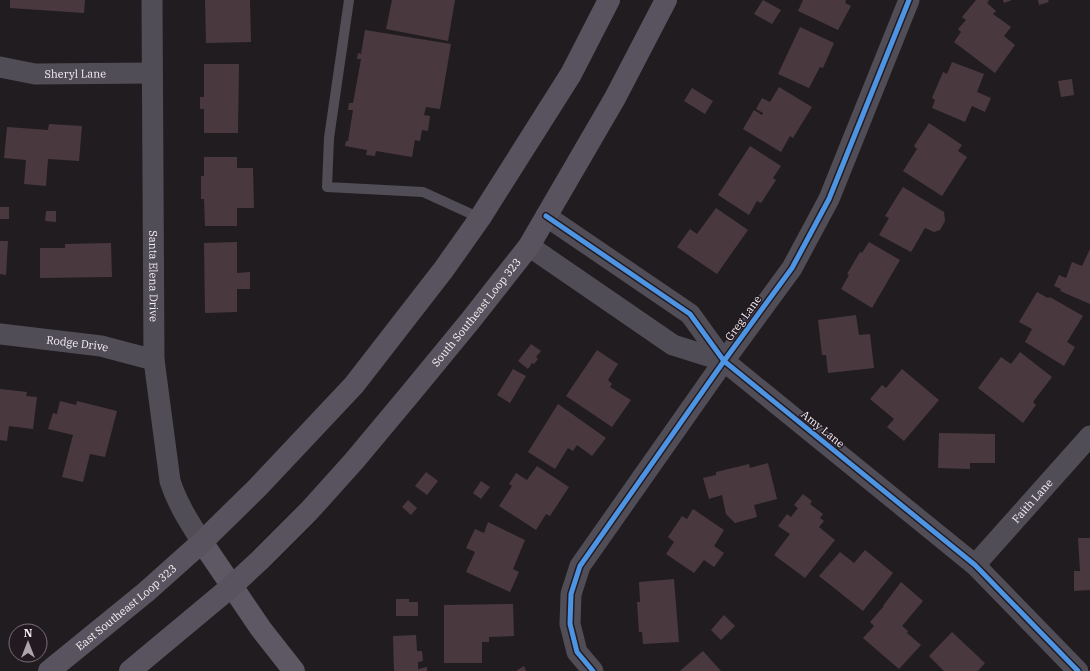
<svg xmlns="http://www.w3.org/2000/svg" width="1090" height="671" font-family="'IBM Plex Serif',serif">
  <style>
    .building { fill: #49393f }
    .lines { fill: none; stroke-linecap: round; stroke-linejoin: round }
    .lane { stroke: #514d56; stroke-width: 10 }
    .street { stroke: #514d56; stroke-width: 21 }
    .secondary { stroke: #5d5863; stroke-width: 22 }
    .highway { stroke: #58535e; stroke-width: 22 }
    .cycleway-casing { stroke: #231a21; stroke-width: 8 }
    .cycleway { stroke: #4d94e3; stroke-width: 5 }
    .labels { text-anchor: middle; stroke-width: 3; stroke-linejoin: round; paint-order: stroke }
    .street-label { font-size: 11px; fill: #f7f0f5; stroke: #231a21 }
  </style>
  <rect width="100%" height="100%" fill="#211c20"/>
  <g class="building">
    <path d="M 10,0 L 85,0 L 84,13 L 10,8 Z"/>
    <path d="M 205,0 L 250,0 L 251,42 L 206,43 Z"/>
    <path d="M 392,0 L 455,0 L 448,41 L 386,29 Z"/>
    <path d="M 763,0 L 781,10 L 772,24 L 754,14 Z"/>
    <path d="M 803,0 L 846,0 L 845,3 L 851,6 L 838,30 L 798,11 Z"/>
    <path d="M 976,0 L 988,0 L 989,1 L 987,3 L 996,11 L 993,14 L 1011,27 L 1004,36 L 1015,45 L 995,73 L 954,42 L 961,32 L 958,29 L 966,20 L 962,17 Z"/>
    <path d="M 1003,0 L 1012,0 L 1004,3 Z"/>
    <path d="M 1038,0 L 1048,0 L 1049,2 L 1039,5 Z"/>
    <path d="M 800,27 L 834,43 L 823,68 L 820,67 L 809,88 L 778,74 Z"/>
    <path d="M 365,30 L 451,44 L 440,109 L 426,107 L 424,115 L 430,116 L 428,131 L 422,130 L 420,141 L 415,140 L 412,157 L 376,151 L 375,156 L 366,155 L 367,150 L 345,146 L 346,141 L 348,141 L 353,110 L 348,110 L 349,103 L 353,103 L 361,59 L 357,59 L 358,53 L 361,54 Z"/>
    <path d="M 952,62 L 984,74 L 977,92 L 991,98 L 985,112 L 972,106 L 965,122 L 932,108 L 935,100 L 932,98 L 943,72 L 947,74 Z"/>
    <path d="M 204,64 L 239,64 L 238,133 L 204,133 L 204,109 L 200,109 L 200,97 L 204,97 Z"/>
    <path d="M 1072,79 L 1074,95 L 1061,97 L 1058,81 Z"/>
    <path d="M 779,87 L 812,107 L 793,138 L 790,136 L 781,152 L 743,129 L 754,110 L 762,115 L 763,113 L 756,109 L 762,98 L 770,102 Z"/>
    <path d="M 692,88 L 713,101 L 705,114 L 684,101 Z"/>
    <path d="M 929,123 L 962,145 L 958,151 L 967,157 L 942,196 L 903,171 L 917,149 L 914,146 Z"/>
    <path d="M 49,124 L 82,126 L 79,161 L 48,159 L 46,186 L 24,184 L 26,160 L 4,158 L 7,127 L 48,130 Z"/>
    <path d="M 750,146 L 781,166 L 773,178 L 776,180 L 761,203 L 757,201 L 749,215 L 718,195 Z"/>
    <path d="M 204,157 L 237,157 L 237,168 L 253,168 L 254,208 L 237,208 L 237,226 L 205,226 L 204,199 L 201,199 L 201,176 L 204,176 Z"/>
    <path d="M 903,187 L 944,212 L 945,221 L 940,230 L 934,232 L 925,228 L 911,252 L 879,235 L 889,218 L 885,216 Z"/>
    <rect x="0" y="207" width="9" height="12"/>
    <path d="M 716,208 L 748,230 L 717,274 L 677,247 L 690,229 L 697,234 Z"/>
    <path d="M 46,211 L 56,211 L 56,222 L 45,221 Z"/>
    <path d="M 0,241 L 8,241 L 6,275 L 0,274 Z"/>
    <path d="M 237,242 L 237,273 L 250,272 L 250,289 L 237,289 L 237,312 L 205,313 L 204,243 Z"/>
    <path d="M 869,242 L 900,260 L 872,308 L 841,289 L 849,275 L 847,274 L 860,252 L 862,253 Z"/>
    <path d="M 111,243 L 112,277 L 40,278 L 40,248 L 65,248 L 65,244 Z"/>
    <path d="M 1090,249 L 1090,304 L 1060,291 L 1061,289 L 1054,286 L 1059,275 L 1066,278 L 1072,262 L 1082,266 Z"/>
    <path d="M 1037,292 L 1048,298 L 1050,297 L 1083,316 L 1067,342 L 1075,347 L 1064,366 L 1025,342 L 1032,329 L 1019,322 Z"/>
    <path d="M 856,315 L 859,335 L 870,334 L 874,368 L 828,373 L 826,355 L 822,355 L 818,320 Z"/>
    <path d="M 531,344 L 541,351 L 536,357 L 538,359 L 534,364 L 532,363 L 528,369 L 518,361 Z"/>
    <path d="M 597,350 L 618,364 L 608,380 L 612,384 L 610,387 L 631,400 L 612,427 L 566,396 Z"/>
    <path d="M 1020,352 L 1052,377 L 1033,402 L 1036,405 L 1023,423 L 978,388 L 1001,357 L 1011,364 Z"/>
    <path d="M 513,369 L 526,376 L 510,403 L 497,395 Z"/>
    <path d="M 902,369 L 939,400 L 904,441 L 887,427 L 894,419 L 870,399 L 882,385 L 886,388 Z"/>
    <path d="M 0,389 L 27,392 L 26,396 L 37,397 L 33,429 L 9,426 L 7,441 L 0,440 Z"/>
    <path d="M 60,401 L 76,405 L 77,401 L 117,411 L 105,457 L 90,454 L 83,482 L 62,477 L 73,435 L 48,429 L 53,413 L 57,414 Z"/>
    <path d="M 558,404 L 606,438 L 592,456 L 577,445 L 573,451 L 568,448 L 555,469 L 528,452 Z"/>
    <path d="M 939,433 L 995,434 L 995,463 L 970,463 L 970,469 L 938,468 Z"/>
    <path d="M 768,463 L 777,499 L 754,505 L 757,517 L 735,523 L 726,514 L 722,495 L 709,499 L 703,478 L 716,475 L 716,472 L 749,464 L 750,468 Z"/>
    <path d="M 537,466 L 569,487 L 550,516 L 546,514 L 536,530 L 499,506 L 512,486 L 509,484 L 516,473 L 527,480 Z"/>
    <path d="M 426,472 L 438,481 L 427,495 L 415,486 Z"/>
    <path d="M 481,481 L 490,487 L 481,499 L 473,493 Z"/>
    <path d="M 803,494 L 812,501 L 810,504 L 823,514 L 820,518 L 824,521 L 819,527 L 835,540 L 805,578 L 774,555 L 790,534 L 778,526 L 787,514 L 791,517 L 798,508 L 794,505 Z"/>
    <path d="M 408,500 L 417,508 L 411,515 L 402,507 Z"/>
    <path d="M 693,509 L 724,530 L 714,546 L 724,553 L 714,567 L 704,560 L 694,573 L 666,554 L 674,542 L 668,537 L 682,516 L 687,519 Z"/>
    <path d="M 488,522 L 525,540 L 513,569 L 519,572 L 510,592 L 466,572 L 475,552 L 466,548 L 475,529 L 484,533 Z"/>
    <path d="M 1078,538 L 1090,538 L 1090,590 L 1074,591 L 1074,571 L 1080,571 Z"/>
    <path d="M 865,550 L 893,573 L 863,611 L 819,576 L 840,552 L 854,563 Z"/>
    <path d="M 674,579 L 679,642 L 643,644 L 642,632 L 639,632 L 637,602 L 640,602 L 639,582 Z"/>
    <path d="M 901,582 L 923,601 L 902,626 L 908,631 L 907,633 L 921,645 L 899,669 L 863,638 L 874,626 L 870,622 L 884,606 L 883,606 Z"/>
    <path d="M 396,599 L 409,599 L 409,602 L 418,602 L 418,616 L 396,616 Z"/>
    <path d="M 513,604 L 514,636 L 489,637 L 489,642 L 482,642 L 482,663 L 444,663 L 444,605 Z"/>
    <path d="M 724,615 L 735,626 L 721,640 L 711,630 Z"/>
    <path d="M 952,632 L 985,663 L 978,671 L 944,671 L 929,656 Z"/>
    <path d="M 416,635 L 417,651 L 422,651 L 423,661 L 418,662 L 418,669 L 427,667 L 427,671 L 394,671 L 393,636 Z"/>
    <path d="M 703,651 L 721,671 L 680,671 Z"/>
    <path d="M 524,666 L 526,671 L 516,671 Z"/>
  </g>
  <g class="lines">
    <path class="lane" d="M 349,0 L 329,138 L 327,187 L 423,192 L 480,218"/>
    <g class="street">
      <path id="s1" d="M 152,0 L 154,360 L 170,481 C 177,503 189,522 202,542"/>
      <path id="s2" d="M 0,67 L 35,74 L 152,73"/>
      <path d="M 546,216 L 690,314 L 724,361 L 975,565 L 1078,671"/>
      <path d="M 529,246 L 673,345 L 724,361"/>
      <path id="s3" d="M 0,334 L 101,346 L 154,360"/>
      <path id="s4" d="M 975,565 L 1090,436"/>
      <path d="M 593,671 L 577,652 L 570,624 L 571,594 L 580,566 L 724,361 L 792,268 L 829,199 L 909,0"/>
    </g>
    <path class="secondary" d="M 202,542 L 261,629 L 294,671"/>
    <g class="highway">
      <path id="s5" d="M 49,671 L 146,592 L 202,542 L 258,487 L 354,385 L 444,269 L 480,218 L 571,74 L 609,0"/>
      <path id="s6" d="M 130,671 L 232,586 L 260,560 L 309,511 L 354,461 L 410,394 L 470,321 L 529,246 L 615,98 L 666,0"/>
    </g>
    <g class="cycleway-casing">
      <g id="cycleway">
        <path d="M 546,216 L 690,314 L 724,361 L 975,565 L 1078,671"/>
        <path d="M 593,671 L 577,652 L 570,624 L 571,594 L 580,566 L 724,361 L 792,268 L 829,199 L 909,0"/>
      </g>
    </g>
    <use href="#cycleway" class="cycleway"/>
  </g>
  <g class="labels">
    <g class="street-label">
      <text dy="4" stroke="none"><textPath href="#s2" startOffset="76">Sheryl Lane</textPath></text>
      <text dy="4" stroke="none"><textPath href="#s1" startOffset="276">Santa Elena Drive</textPath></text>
      <text dy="4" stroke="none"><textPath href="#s6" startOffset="500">South Southeast Loop 323</textPath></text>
      <text transform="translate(743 318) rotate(-54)" y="4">Greg Lane</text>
      <text dy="4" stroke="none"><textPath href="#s3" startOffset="78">Rodge Drive</textPath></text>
      <text transform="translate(823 429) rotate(39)" y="4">Amy Lane</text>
      <text dy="4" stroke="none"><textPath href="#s4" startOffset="86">Faith Lane</textPath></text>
      <text dy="4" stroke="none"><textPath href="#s5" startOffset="100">East Southeast Loop 323</textPath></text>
    </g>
  </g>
  <g transform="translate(28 643)"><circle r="19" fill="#231a21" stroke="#787076"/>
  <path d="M0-3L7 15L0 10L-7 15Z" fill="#aca6aa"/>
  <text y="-6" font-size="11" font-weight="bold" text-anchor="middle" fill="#f7f0f5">N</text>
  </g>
</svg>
